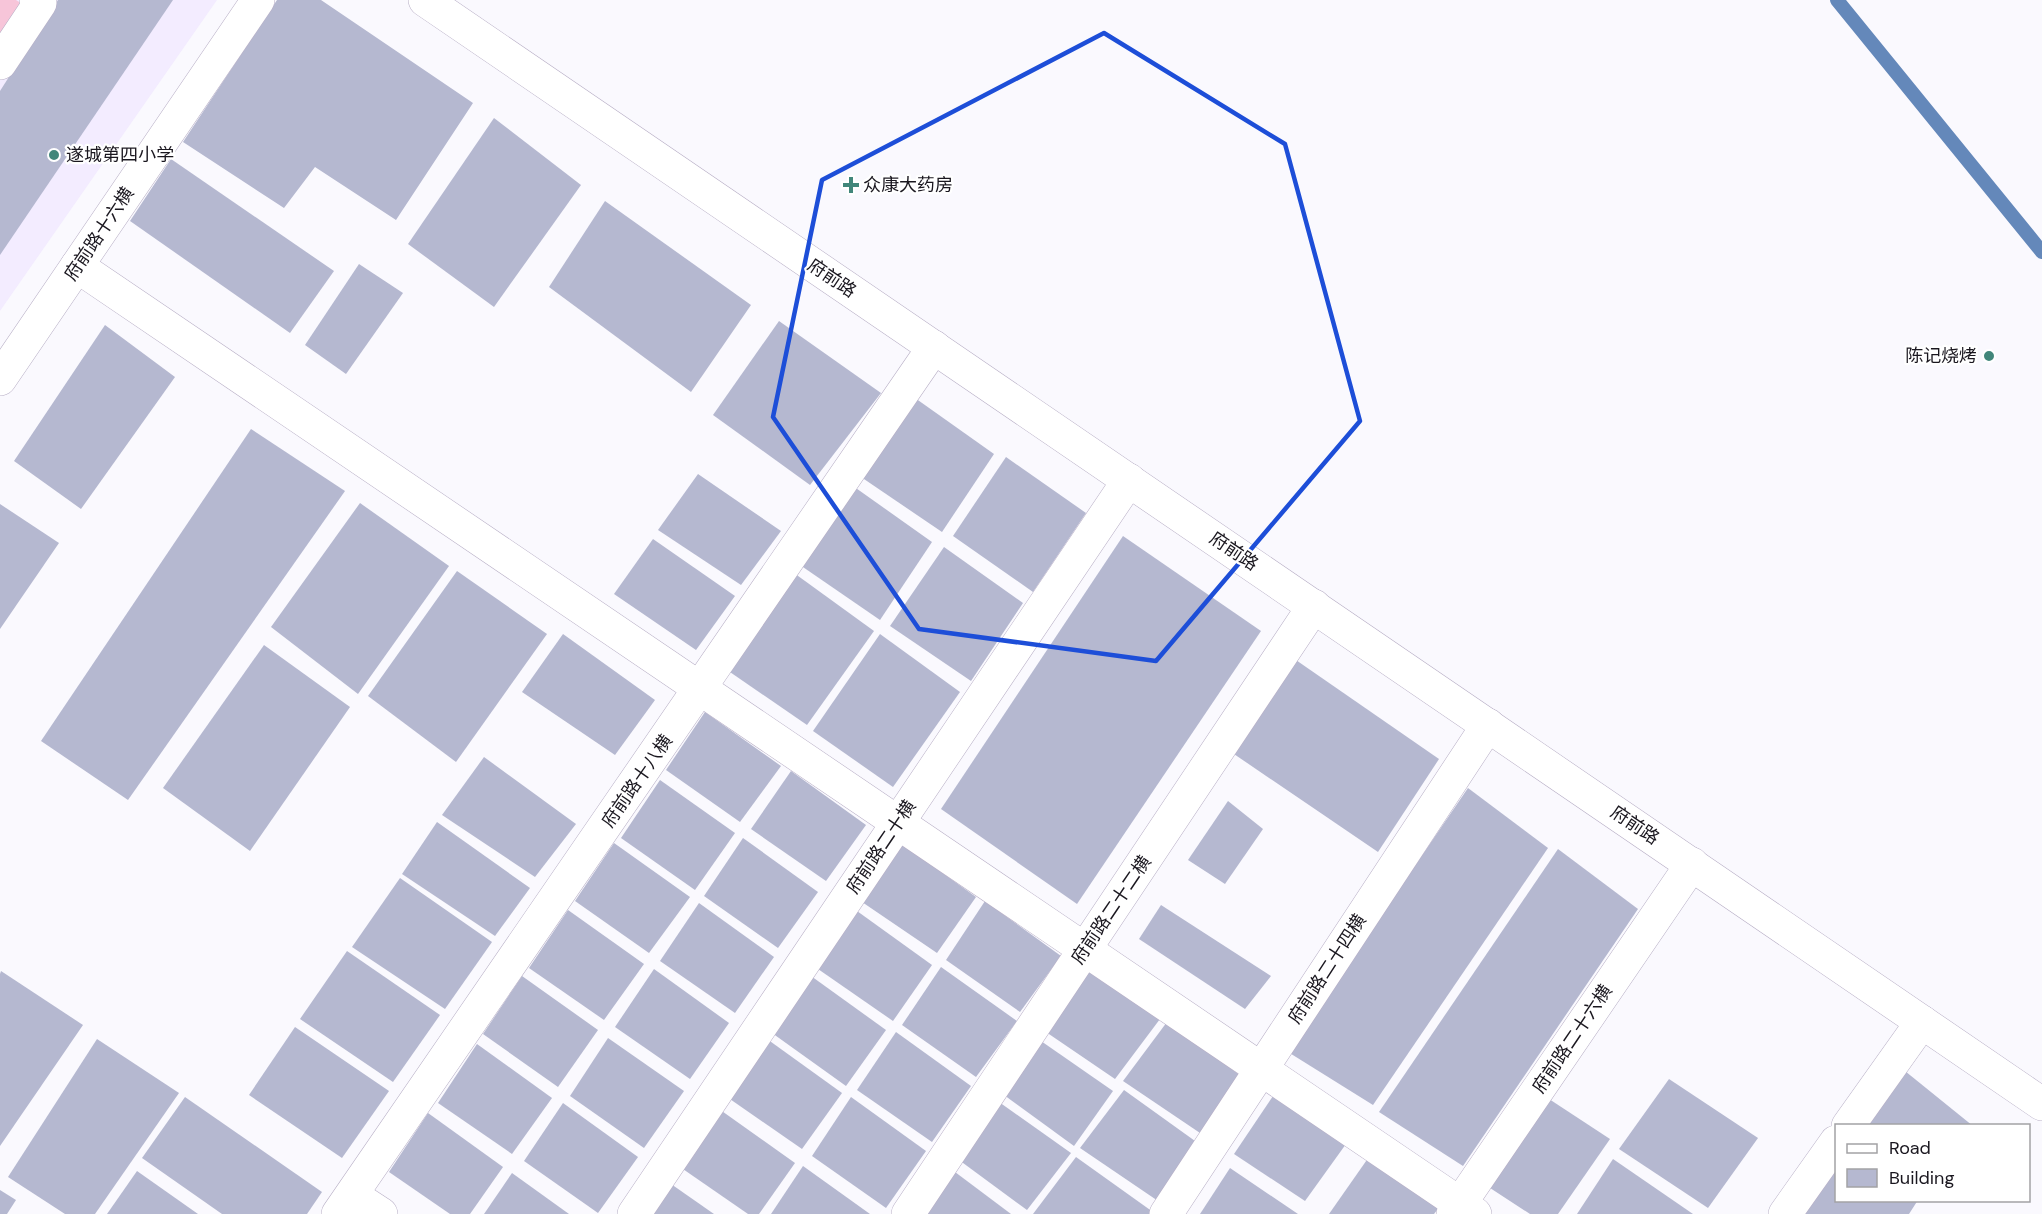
<svg xmlns="http://www.w3.org/2000/svg" width="2042" height="1214" font-family="'DM Sans','Noto Sans SC',sans-serif">
  <style>
    .built { fill: #f3ecff }
    .garden { fill: #f7c5d9 }
    .lines { fill: none; stroke-linecap: round; stroke-linejoin: round }
    .stream { stroke: #6488ba; stroke-width: 14 }
    .building { fill: #b5b8d0 }
    .minor-casing { stroke: #b8afc6; stroke-width: 34 }
    .minor { stroke: #fff; stroke-width: 33 }
    .marked { fill: none; stroke: #1d4ed8; stroke-width: 4.5; stroke-linejoin: round }
    .poi-dot { fill: #41867a; stroke: #fff; stroke-width: 2 }
    .labels { text-anchor: middle; stroke-width: 4.5; stroke-linejoin: round; paint-order: stroke }
    .poi-label { font-size: 18px; fill: #1a171f; stroke: #fff; text-anchor: start }
    .street-label { font-size: 18px; fill: #1a171f; stroke: #fff }
  </style>
  <rect width="100%" height="100%" fill="#faf9fe"/>
  <path class="built" d="M 0,0 L 217,0 L 0,311 Z"/>
  <path class="garden" d="M 0,0 L 16,0 L 24,5 L 0,41 Z"/>
  <g class="lines">
    <path class="stream" d="M 1837,0 L 2042,252"/>
  </g>
  <g class="building">
    <path d="M 58,0 L 173,0 L 0,255 L 0,91 Z"/>
    <path d="M 277,0 L 321,0 L 473,103 L 396,220 L 315,167 L 284,208 L 183,142 Z"/>
    <path d="M 494,118 L 581,185 L 494,307 L 408,244 Z"/>
    <path d="M 171,159 L 334,271 L 290,333 L 130,221 Z"/>
    <path d="M 605,201 L 751,305 L 691,392 L 549,287 Z"/>
    <path d="M 359,264 L 403,293 L 346,374 L 305,345 Z"/>
    <path d="M 779,321 L 881,393 L 810,485 L 713,415 Z"/>
    <path d="M 105,325 L 175,377 L 81,509 L 14,461 Z"/>
    <path d="M 915,398 L 994,454 L 942,532 L 861,477 Z"/>
    <path d="M 251,429 L 345,491 L 128,800 L 41,741 Z"/>
    <path d="M 1006,457 L 1086,513 L 1033,592 L 953,536 Z"/>
    <path d="M 698,474 L 781,531 L 741,585 L 658,530 Z"/>
    <path d="M 853,486 L 932,542 L 880,620 L 800,565 Z"/>
    <path d="M 360,503 L 449,566 L 358,694 L 271,627 Z"/>
    <path d="M 0,504 L 59,543 L 0,629 Z"/>
    <path d="M 1123,536 L 1261,631 L 1077,904 L 941,809 Z"/>
    <path d="M 653,539 L 735,596 L 696,650 L 614,594 Z"/>
    <path d="M 944,547 L 1023,603 L 971,681 L 890,626 Z"/>
    <path d="M 457,571 L 547,634 L 456,762 L 368,696 Z"/>
    <path d="M 794,573 L 874,631 L 807,725 L 727,670 Z"/>
    <path d="M 563,634 L 655,700 L 615,755 L 522,692 Z"/>
    <path d="M 880,634 L 960,692 L 893,787 L 813,731 Z"/>
    <path d="M 264,645 L 350,707 L 250,851 L 163,788 Z"/>
    <path d="M 1293,658 L 1439,759 L 1378,852 L 1231,752 Z"/>
    <path d="M 705,712 L 781,766 L 740,822 L 666,770 Z"/>
    <path d="M 484,757 L 576,824 L 535,877 L 442,815 Z"/>
    <path d="M 791,771 L 866,825 L 826,881 L 751,829 Z"/>
    <path d="M 660,780 L 735,833 L 695,890 L 621,838 Z"/>
    <path d="M 1468,788 L 1548,848 L 1373,1105 L 1288,1052 Z"/>
    <path d="M 1228,801 L 1263,829 L 1225,884 L 1188,860 Z"/>
    <path d="M 437,822 L 530,888 L 495,936 L 402,874 Z"/>
    <path d="M 743,838 L 818,892 L 778,948 L 704,896 Z"/>
    <path d="M 614,843 L 690,897 L 649,953 L 575,901 Z"/>
    <path d="M 901,843 L 976,897 L 937,953 L 862,902 Z"/>
    <path d="M 1558,849 L 1638,909 L 1463,1166 L 1379,1112 Z"/>
    <path d="M 400,878 L 492,942 L 445,1009 L 352,947 Z"/>
    <path d="M 985,901 L 1061,956 L 1020,1012 L 946,960 Z"/>
    <path d="M 699,903 L 774,957 L 735,1013 L 660,961 Z"/>
    <path d="M 1161,905 L 1271,976 L 1245,1009 L 1139,939 Z"/>
    <path d="M 568,910 L 644,964 L 604,1020 L 529,968 Z"/>
    <path d="M 857,911 L 932,965 L 893,1021 L 818,969 Z"/>
    <path d="M 347,951 L 440,1015 L 393,1082 L 300,1019 Z"/>
    <path d="M 941,967 L 1017,1021 L 976,1077 L 902,1025 Z"/>
    <path d="M 654,969 L 729,1023 L 690,1079 L 615,1027 Z"/>
    <path d="M 1089,970 L 1160,1019 L 1115,1079 L 1046,1032 Z"/>
    <path d="M 1,971 L 83,1025 L 0,1146 L 0,974 Z"/>
    <path d="M 522,976 L 598,1030 L 558,1087 L 483,1034 Z"/>
    <path d="M 811,976 L 886,1030 L 846,1086 L 772,1033 Z"/>
    <path d="M 1167,1022 L 1244,1078 L 1203,1135 L 1123,1081 Z"/>
    <path d="M 295,1027 L 389,1091 L 342,1158 L 249,1095 Z"/>
    <path d="M 896,1032 L 971,1086 L 932,1142 L 857,1090 Z"/>
    <path d="M 608,1038 L 684,1091 L 644,1148 L 570,1096 Z"/>
    <path d="M 97,1039 L 179,1093 L 95,1214 L 65,1214 L 8,1177 Z"/>
    <path d="M 767,1039 L 842,1093 L 802,1149 L 727,1097 Z"/>
    <path d="M 1041,1041 L 1113,1091 L 1074,1146 L 1004,1095 Z"/>
    <path d="M 477,1044 L 552,1098 L 512,1154 L 438,1103 Z"/>
    <path d="M 1900,1067 L 1973,1126 L 1858,1126 Z"/>
    <path d="M 1669,1079 L 1758,1138 L 1708,1208 L 1619,1149 Z"/>
    <path d="M 1124,1090 L 1202,1146 L 1161,1203 L 1080,1148 Z"/>
    <path d="M 1275,1093 L 1346,1144 L 1305,1201 L 1234,1154 Z"/>
    <path d="M 185,1097 L 322,1192 L 307,1214 L 222,1214 L 142,1158 Z"/>
    <path d="M 851,1097 L 926,1151 L 886,1208 L 812,1156 Z"/>
    <path d="M 1546,1097 L 1610,1139 L 1558,1214 L 1530,1214 L 1487,1186 Z"/>
    <path d="M 999,1102 L 1071,1153 L 1027,1210 L 959,1160 Z"/>
    <path d="M 563,1103 L 638,1157 L 598,1213 L 524,1161 Z"/>
    <path d="M 719,1109 L 795,1163 L 759,1214 L 748,1214 L 680,1167 Z"/>
    <path d="M 428,1113 L 503,1167 L 470,1214 L 450,1214 L 389,1172 Z"/>
    <path d="M 1371,1154 L 1441,1205 L 1434,1214 L 1329,1214 Z"/>
    <path d="M 1836,1156 L 1836,1200 L 1918,1200 L 1909,1214 L 1795,1214 Z"/>
    <path d="M 1076,1157 L 1153,1212 L 1152,1214 L 1033,1214 Z"/>
    <path d="M 1613,1159 L 1693,1214 L 1577,1214 Z"/>
    <path d="M 803,1166 L 870,1214 L 771,1214 Z"/>
    <path d="M 1230,1168 L 1298,1214 L 1200,1214 Z"/>
    <path d="M 951,1169 L 1011,1214 L 922,1214 Z"/>
    <path d="M 137,1171 L 198,1214 L 107,1214 Z"/>
    <path d="M 512,1173 L 569,1214 L 484,1214 Z"/>
    <path d="M 671,1184 L 714,1214 L 651,1214 Z"/>
    <path d="M 0,1190 L 16,1200 L 7,1214 L 0,1214 Z"/>
  </g>
  <g class="lines">
    <g class="minor-casing">
      <g id="minor">
        <path d="M 425,0 L 2042,1104"/>
        <path d="M 0,63 L 40,3 L 36,0"/>
        <path d="M 77,266 L 1475,1214"/>
        <path d="M 0,379 L 258,0"/>
        <path d="M 1848,1126 L 1922,1022"/>
        <path d="M 352,1195 L 381,1214"/>
        <path d="M 338,1214 L 934,347"/>
        <path d="M 634,1214 L 1129,480"/>
        <path d="M 908,1214 L 1314,606"/>
        <path d="M 1166,1214 L 1488,725"/>
        <path d="M 1453,1214 L 1692,864"/>
        <path d="M 1785,1214 L 1836,1142"/>
      </g>
    </g>
    <use href="#minor" class="minor"/>
  </g>
  <path class="marked" d="M 1104,33 L 1285,144 L 1360,421 L 1156,661 L 919,629 L 773,417 L 822,180 Z"/>
  <g class="poi-dot">
    <circle cx="54" cy="155" r="6"/>
    <path d="M848 176h6v6h6v6h-6v6h-6v-6h-6v-6h6z"/>
    <circle cx="1989" cy="356" r="6"/>
  </g>
  <g class="labels">
    <g class="poi-label">
      <text x="66" y="161">遂城第四小学</text>
      <text x="863" y="191">众康大药房</text>
      <text x="1977" y="362" text-anchor="end">陈记烧烤</text>
    </g>
    <g class="street-label">
      <text transform="translate(99 234) rotate(-56)" y="6">府前路十六横</text>
      <text transform="translate(832 278) rotate(34)" y="6">府前路</text>
      <text transform="translate(1234 551) rotate(34)" y="6">府前路</text>
      <text transform="translate(637 781) rotate(-55)" y="6">府前路十八横</text>
      <text transform="translate(1635 825) rotate(34)" y="6">府前路</text>
      <text transform="translate(881 847) rotate(-56)" y="6">府前路二十横</text>
      <text transform="translate(1111 910) rotate(-56)" y="6">府前路二十二横</text>
      <text transform="translate(1327 969) rotate(-57)" y="6">府前路二十四横</text>
      <text transform="translate(1572 1039) rotate(-56)" y="6">府前路二十六横</text>
    </g>
  </g>
  <rect x="1835" y="1124" width="195" height="78" fill="#ffffff" stroke="#a3a2a5" stroke-width="1.5"/>
  <rect x="1847" y="1144" width="30" height="9" fill="#ffffff" stroke="#a3a2a5" stroke-width="1.5"/>
  <text x="1889" y="1154" font-size="18" fill="#1a171f">Road</text>
  <rect x="1847" y="1169" width="30" height="18" fill="#b5b8d0" stroke="#a3a2a5" stroke-width="1.5"/>
  <text x="1889" y="1184" font-size="18" fill="#1a171f">Building</text>
</svg>
